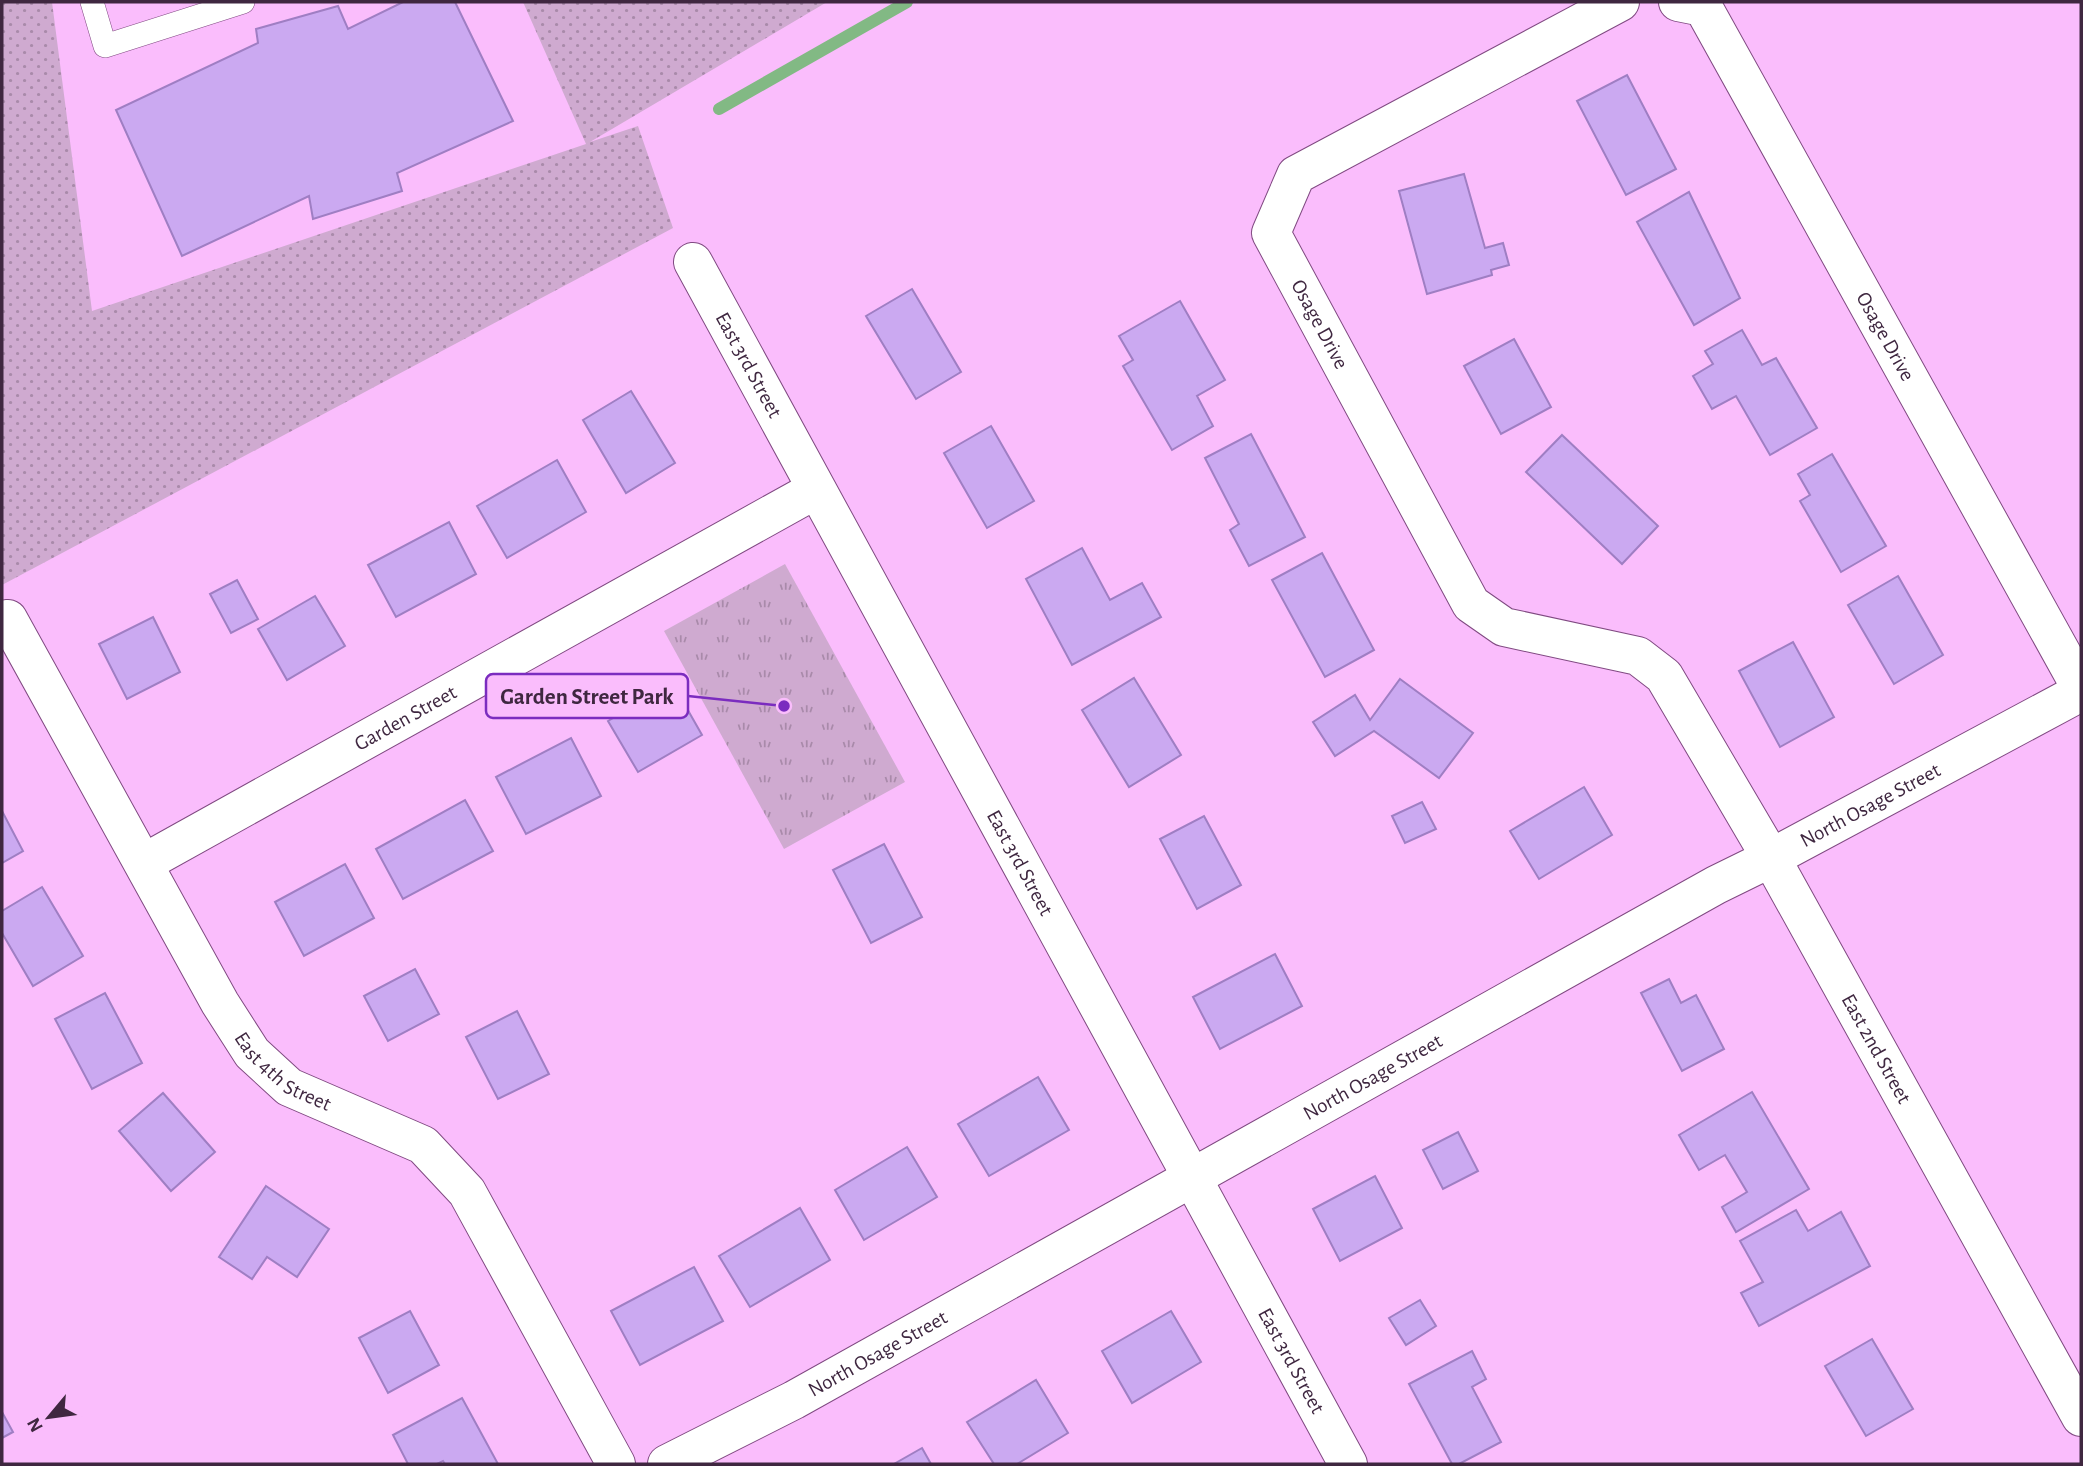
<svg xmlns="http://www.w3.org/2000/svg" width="2083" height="1466" font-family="'Alegreya Sans',sans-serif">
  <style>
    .grass { fill: url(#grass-dots) }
    .park { fill: url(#park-tufts) }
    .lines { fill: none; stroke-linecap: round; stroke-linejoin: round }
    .stream { stroke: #82b984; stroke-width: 12 }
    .building { fill: #cba9f1; stroke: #9f7ec3; stroke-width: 2 }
    .service-casing { stroke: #804a82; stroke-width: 24 }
    .minor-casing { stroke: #804a82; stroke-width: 40 }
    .service { stroke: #fff; stroke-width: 23 }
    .minor { stroke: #fff; stroke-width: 38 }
    .labels { text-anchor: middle; stroke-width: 6; stroke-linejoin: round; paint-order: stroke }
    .street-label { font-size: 21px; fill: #3f2740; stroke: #fabdfc }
    .leader { fill: none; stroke: #7b2cbf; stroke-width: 2.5 }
    .callout-dot { fill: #7b2cbf; stroke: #fabdfc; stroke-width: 2.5 }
    .callout { fill: #fabdfc; stroke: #7b2cbf; stroke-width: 2.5 }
    .callout-label { font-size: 23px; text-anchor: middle; font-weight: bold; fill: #3f2740 }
  </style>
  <defs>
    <pattern id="grass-dots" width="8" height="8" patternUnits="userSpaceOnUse" patternTransform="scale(1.75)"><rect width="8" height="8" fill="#cfaad0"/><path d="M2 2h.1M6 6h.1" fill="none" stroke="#a98aaa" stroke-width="1.8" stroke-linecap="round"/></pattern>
    <pattern id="park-tufts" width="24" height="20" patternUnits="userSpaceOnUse" patternTransform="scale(1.75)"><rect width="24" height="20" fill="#cfaad0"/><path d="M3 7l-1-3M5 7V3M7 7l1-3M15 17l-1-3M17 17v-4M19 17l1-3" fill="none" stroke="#a98aaa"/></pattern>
  </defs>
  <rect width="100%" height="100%" fill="#fabdfc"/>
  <path class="grass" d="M 2,2 L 52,2 L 92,311 L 586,144 L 523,2 L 827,2 L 590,142 L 638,126 L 673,228 L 2,585 Z"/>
  <path class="park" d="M 785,564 L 905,782 L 784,849 L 664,631 Z"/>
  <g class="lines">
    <path class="stream" d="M 719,109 L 907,2"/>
  </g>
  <g class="building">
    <path d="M 403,2 L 455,2 L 513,121 L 397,173 L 402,191 L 313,219 L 309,196 L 182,256 L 116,110 L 258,43 L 256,29 L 338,6 L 348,29 Z"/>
    <path d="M 1627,75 L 1676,169 L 1626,195 L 1577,101 Z"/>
    <path d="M 1464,174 L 1485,248 L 1503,243 L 1509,265 L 1491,270 L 1492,275 L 1427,294 L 1399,191 Z"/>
    <path d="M 1689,192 L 1740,298 L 1694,325 L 1637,222 Z"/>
    <path d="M 912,289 L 961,372 L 916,399 L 866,316 Z"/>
    <path d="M 1180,301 L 1225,380 L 1197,396 L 1213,426 L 1172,450 L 1123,366 L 1133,360 L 1119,336 Z"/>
    <path d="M 1742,330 L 1762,365 L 1776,358 L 1817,428 L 1770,455 L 1736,396 L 1712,409 L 1693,376 L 1713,364 L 1705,351 Z"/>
    <path d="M 1514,339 L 1551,407 L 1501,434 L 1464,366 Z"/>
    <path d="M 631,391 L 675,463 L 626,493 L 583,420 Z"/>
    <path d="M 991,426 L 1034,501 L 987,528 L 944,453 Z"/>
    <path d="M 1251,434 L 1305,537 L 1249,566 L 1230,530 L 1239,524 L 1205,458 Z"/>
    <path d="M 1562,435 L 1658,526 L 1622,564 L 1526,472 Z"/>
    <path d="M 1832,454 L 1886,546 L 1841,572 L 1800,501 L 1810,495 L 1798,474 Z"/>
    <path d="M 557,460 L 586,512 L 507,558 L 477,506 Z"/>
    <path d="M 449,522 L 476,574 L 396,617 L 368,565 Z"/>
    <path d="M 1082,548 L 1110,600 L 1142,583 L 1161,617 L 1072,665 L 1026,579 Z"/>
    <path d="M 1322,553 L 1374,650 L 1325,677 L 1272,580 Z"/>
    <path d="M 1898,576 L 1943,655 L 1894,684 L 1848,605 Z"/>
    <path d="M 237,580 L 258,619 L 231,633 L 210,594 Z"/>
    <path d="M 315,596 L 345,646 L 287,680 L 258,629 Z"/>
    <path d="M 153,617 L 180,672 L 127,699 L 99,644 Z"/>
    <path d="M 1793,642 L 1834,717 L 1780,747 L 1739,671 Z"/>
    <path d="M 1134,678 L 1181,755 L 1129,787 L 1082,710 Z"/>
    <path d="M 1400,679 L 1473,733 L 1439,778 L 1374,731 L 1335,756 L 1313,722 L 1355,695 L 1370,720 Z"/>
    <path d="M 673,684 L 702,735 L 638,772 L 608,721 Z"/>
    <path d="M 571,738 L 601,796 L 526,834 L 496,777 Z"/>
    <path d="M 1584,787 L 1612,835 L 1539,879 L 1510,831 Z"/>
    <path d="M 465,800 L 493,851 L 403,899 L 376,849 Z"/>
    <path d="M 1422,802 L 1436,829 L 1405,843 L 1392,816 Z"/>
    <path d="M 2,811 L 23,851 L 2,863 Z"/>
    <path d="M 1204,816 L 1241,885 L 1197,909 L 1160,839 Z"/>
    <path d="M 884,844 L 922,917 L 871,943 L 833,870 Z"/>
    <path d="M 345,864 L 374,918 L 304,956 L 275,902 Z"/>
    <path d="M 42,887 L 83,956 L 33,986 L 2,933 L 2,911 Z"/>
    <path d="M 1275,954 L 1302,1006 L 1220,1049 L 1193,997 Z"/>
    <path d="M 415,969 L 439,1014 L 388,1041 L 364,996 Z"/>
    <path d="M 1669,979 L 1681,1003 L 1696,995 L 1724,1049 L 1682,1071 L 1641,993 Z"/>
    <path d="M 105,993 L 142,1063 L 92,1089 L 55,1019 Z"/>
    <path d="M 517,1011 L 549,1074 L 498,1099 L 466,1037 Z"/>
    <path d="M 1038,1077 L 1069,1130 L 989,1176 L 958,1124 Z"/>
    <path d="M 1752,1092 L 1809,1189 L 1736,1232 L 1722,1207 L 1747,1192 L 1725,1155 L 1699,1170 L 1679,1135 Z"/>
    <path d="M 163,1093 L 215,1152 L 171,1191 L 119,1131 Z"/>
    <path d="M 1458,1132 L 1478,1171 L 1443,1189 L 1423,1150 Z"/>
    <path d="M 907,1147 L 937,1197 L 864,1240 L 835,1190 Z"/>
    <path d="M 1375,1176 L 1402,1228 L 1340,1261 L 1313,1209 Z"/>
    <path d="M 266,1186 L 329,1229 L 297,1277 L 267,1257 L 252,1279 L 219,1257 Z"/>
    <path d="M 800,1208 L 830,1260 L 750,1307 L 719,1256 Z"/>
    <path d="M 1796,1210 L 1808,1231 L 1841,1212 L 1870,1266 L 1759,1326 L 1741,1293 L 1763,1282 L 1740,1241 Z"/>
    <path d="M 694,1267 L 723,1321 L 640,1365 L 611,1311 Z"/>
    <path d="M 1420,1300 L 1436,1326 L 1406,1345 L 1389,1318 Z"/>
    <path d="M 410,1311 L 439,1365 L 388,1393 L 359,1338 Z"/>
    <path d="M 1171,1311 L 1201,1362 L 1132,1403 L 1102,1351 Z"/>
    <path d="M 1872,1339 L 1913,1409 L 1866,1436 L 1825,1366 Z"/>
    <path d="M 1472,1351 L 1486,1379 L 1472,1387 L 1501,1442 L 1459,1464 L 1452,1464 L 1409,1384 Z"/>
    <path d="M 1036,1380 L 1068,1433 L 1017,1464 L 994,1464 L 967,1422 Z"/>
    <path d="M 462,1398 L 498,1464 L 445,1464 L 443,1461 L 437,1464 L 408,1464 L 393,1435 Z"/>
    <path d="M 2,1412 L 13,1432 L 2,1438 Z"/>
    <path d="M 922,1448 L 931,1464 L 894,1464 Z"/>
  </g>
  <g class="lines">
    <g class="service-casing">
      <path id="service" d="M 92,2 L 105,46 L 243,2"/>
    </g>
    <g class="minor-casing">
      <g id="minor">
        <path id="s1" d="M 1620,2 L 1296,175 L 1271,233 L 1471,604 L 1504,627 L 1638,656 L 1664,676 L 1771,858 L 2081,1417"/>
        <path id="s2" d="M 1678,2 L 1703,7 L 2081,688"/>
        <path id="s3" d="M 693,262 L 1348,1464"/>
        <path id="s4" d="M 8,619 L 220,1003 L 252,1053 L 289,1087 L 423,1145 L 467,1192 L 616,1464"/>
        <path id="s5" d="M 144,863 L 815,490"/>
        <path id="s6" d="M 667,1464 L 794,1400 L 1716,885 L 1771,858 L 2081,692"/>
      </g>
    </g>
    <use href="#service" class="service"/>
    <use href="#minor" class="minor"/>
  </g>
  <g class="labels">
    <g class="street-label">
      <text dy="7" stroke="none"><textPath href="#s1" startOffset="534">Osage Drive</textPath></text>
      <text dy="7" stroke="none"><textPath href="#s2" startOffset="402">Osage Drive</textPath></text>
      <text dy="7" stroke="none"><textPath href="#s3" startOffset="117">East 3rd Street</textPath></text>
      <text dy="7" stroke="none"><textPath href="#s5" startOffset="299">Garden Street</textPath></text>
      <text dy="7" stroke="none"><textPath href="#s6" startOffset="1372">North Osage Street</textPath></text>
      <text dy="7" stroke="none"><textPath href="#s3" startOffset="684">East 3rd Street</textPath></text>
      <text dy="7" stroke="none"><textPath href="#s1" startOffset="1491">East 2nd Street</textPath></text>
      <text dy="7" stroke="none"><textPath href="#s4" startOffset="534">East 4th Street</textPath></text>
      <text dy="7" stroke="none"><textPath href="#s6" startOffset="805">North Osage Street</textPath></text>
      <text dy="7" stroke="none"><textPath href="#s6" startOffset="238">North Osage Street</textPath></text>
      <text dy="7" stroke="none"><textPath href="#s3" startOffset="1251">East 3rd Street</textPath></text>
    </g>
  </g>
  <path class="leader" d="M784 706L688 696"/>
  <circle class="callout-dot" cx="784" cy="706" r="7"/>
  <rect class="callout" x="486" y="674" width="202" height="44" rx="7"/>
  <g class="callout-label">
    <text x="587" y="704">Garden Street Park</text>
  </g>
  <rect width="2083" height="1466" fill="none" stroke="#3f2740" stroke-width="7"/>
  <g transform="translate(49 1417) rotate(241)" stroke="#fabdfc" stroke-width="5" paint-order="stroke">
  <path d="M0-5L12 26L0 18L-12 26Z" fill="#3f2740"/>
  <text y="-10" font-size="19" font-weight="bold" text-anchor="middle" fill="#3f2740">N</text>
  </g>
</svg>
